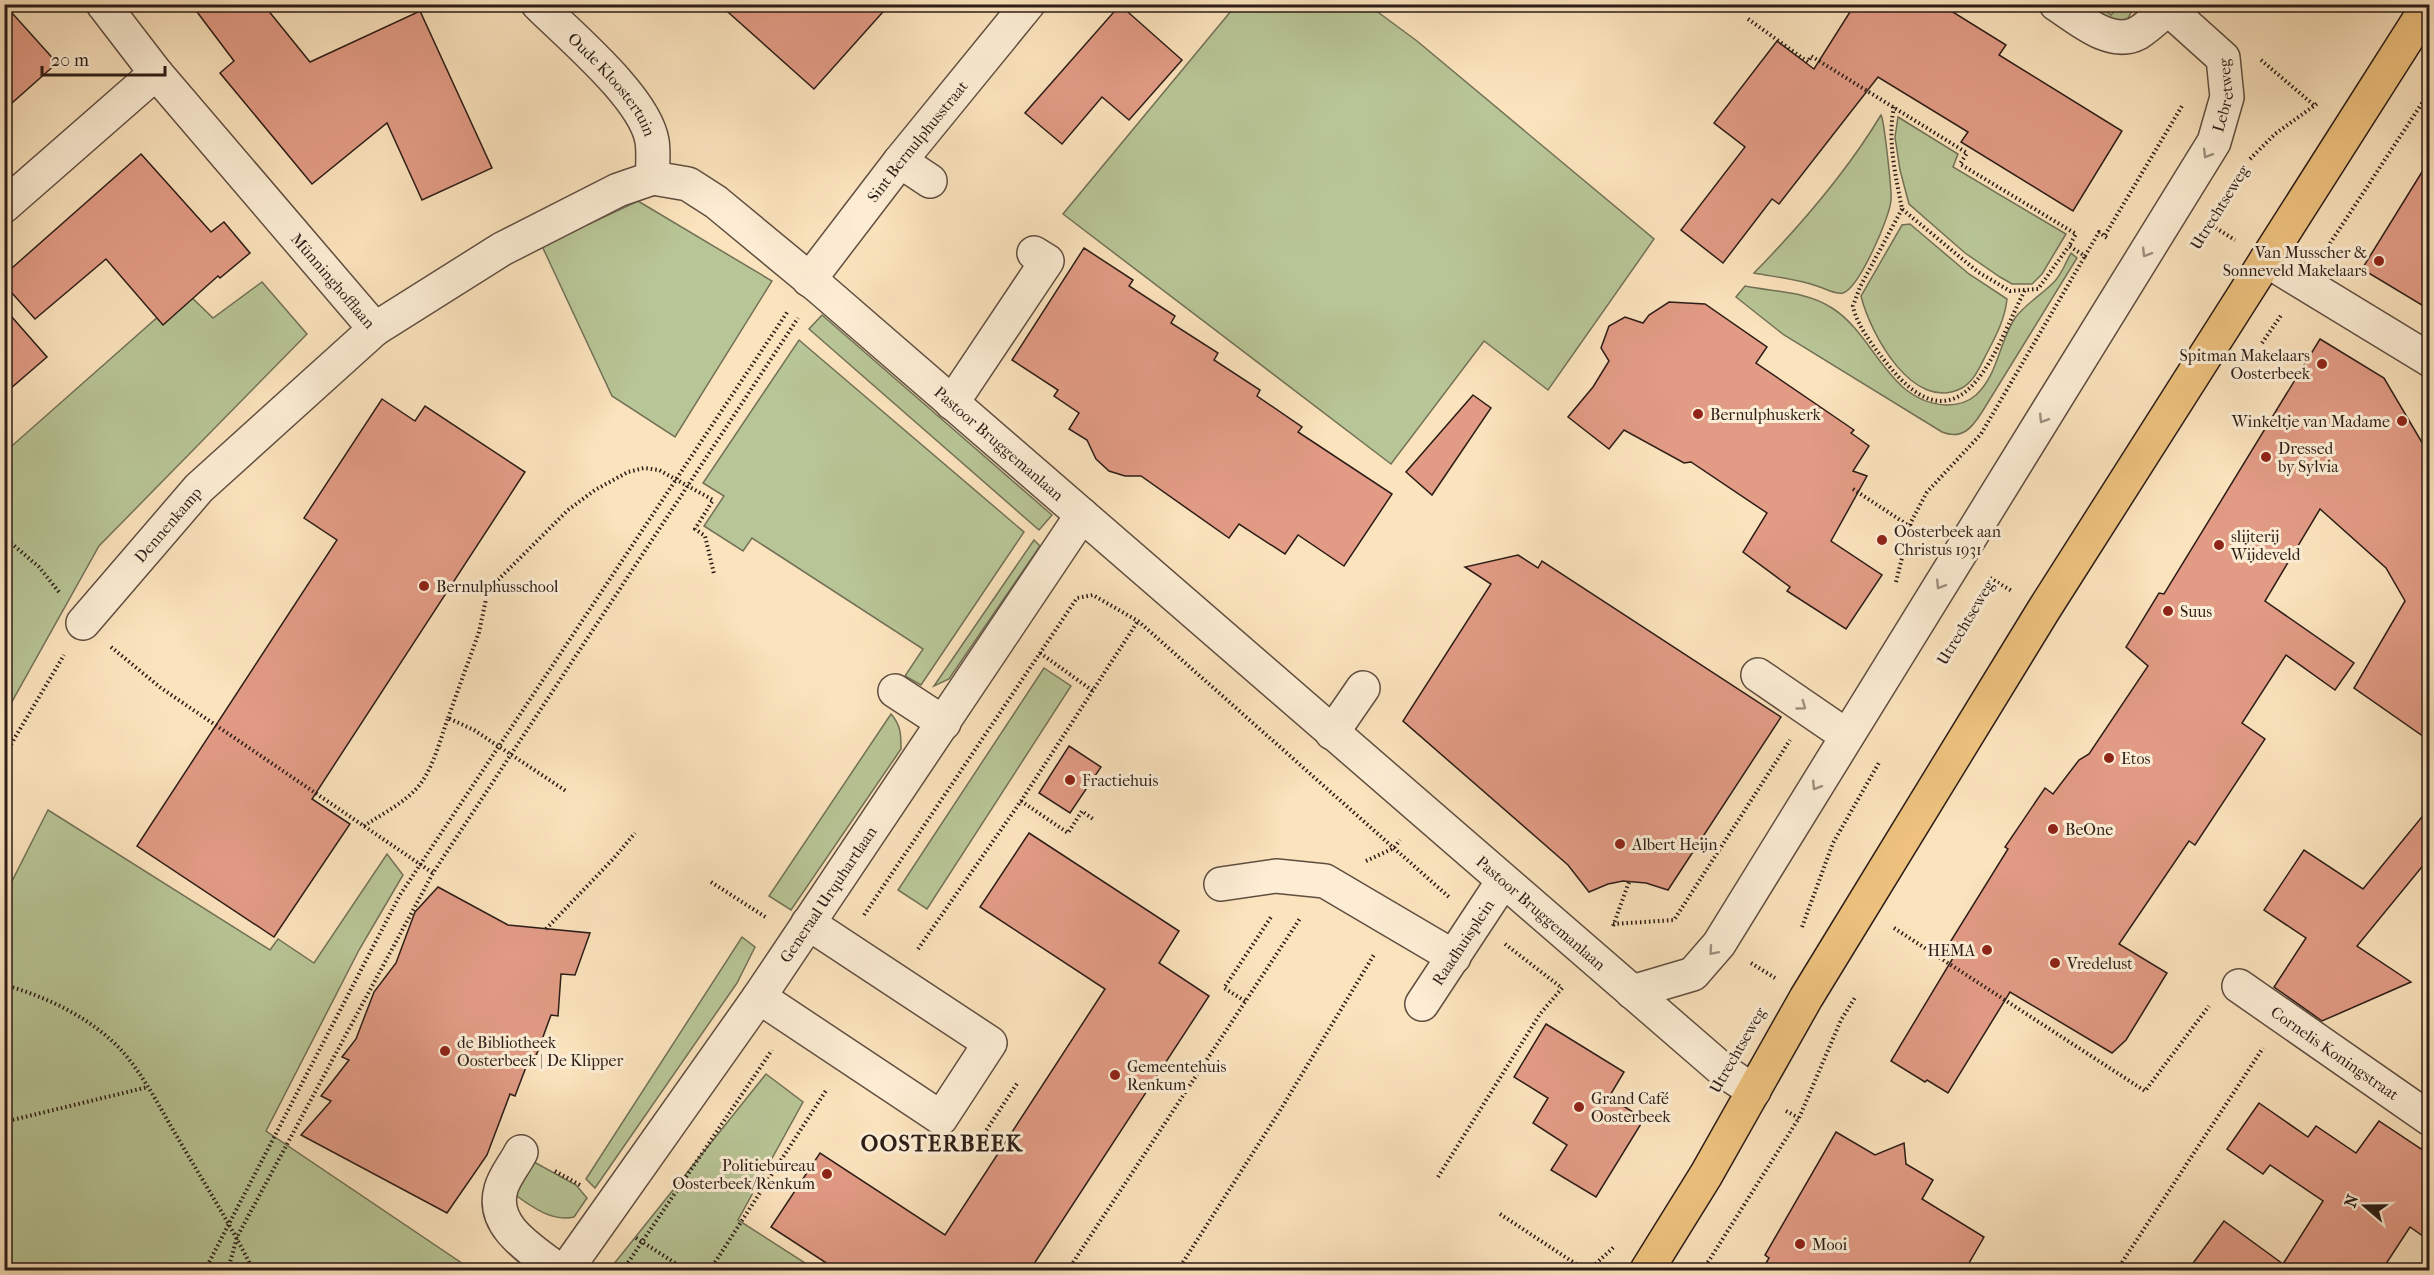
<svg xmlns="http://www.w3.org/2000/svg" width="2434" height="1275" font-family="'IM FELL French Canon',serif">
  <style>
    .green { fill: #b8c596; stroke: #727156; stroke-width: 1.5 }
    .building { fill: #e29b85; stroke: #2c1d17; stroke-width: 1.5 }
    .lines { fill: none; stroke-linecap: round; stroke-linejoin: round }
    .minor-casing { stroke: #604e40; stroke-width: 36 }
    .major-casing { stroke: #2c1d17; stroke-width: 36 }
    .path { stroke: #2c1d17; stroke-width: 4; stroke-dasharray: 1.5 3; stroke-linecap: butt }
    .minor { stroke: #fcedd4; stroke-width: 33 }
    .major { stroke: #eec27e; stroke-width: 33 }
    .oneway { stroke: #9e8f7f }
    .poi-dot { fill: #8f2418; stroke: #fcedd4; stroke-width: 2 }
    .labels { text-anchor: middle; stroke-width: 6; stroke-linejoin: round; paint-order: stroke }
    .street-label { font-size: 16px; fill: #2c1d17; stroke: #fcedd4 }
    .poi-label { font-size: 16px; fill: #2c1d17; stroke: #fcedd4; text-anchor: start }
    .district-label { font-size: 22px; font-weight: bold; letter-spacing: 1.5px; fill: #2c1d17; stroke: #fcedd4 }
  </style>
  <rect width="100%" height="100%" fill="#fbe3bd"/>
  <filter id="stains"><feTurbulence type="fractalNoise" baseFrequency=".00333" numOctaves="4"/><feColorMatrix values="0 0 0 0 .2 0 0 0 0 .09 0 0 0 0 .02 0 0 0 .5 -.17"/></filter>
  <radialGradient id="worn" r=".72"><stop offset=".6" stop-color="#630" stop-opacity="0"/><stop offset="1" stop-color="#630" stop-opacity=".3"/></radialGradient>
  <g class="green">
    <path d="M 1367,4 L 1417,41 L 1654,239 L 1548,390 L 1484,341 L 1391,464 L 1063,214 L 1236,5 Z"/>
    <path d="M 2081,5 L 2099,5 L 2111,15 L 2120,5 L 2135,5 L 2127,20 L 2116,24 Z"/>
    <path d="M 1881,115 C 1884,119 1892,192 1891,200 C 1890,217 1859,288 1843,293 C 1836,295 1824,288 1817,286 C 1797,279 1775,277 1754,273 C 1802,224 1846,173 1881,115 Z"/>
    <path d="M 1898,117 L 1958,154 L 1953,167 L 2066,234 L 2042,274 L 2032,284 L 2012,284 L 2000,277 L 1965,253 L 1909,204 L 1900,170 L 1895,137 Z"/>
    <path d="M 638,201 L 772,281 L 675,437 L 612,396 L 542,246 Z"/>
    <path d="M 1910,224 L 1969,274 L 2007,299 C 2005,318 1997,334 1988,351 C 1981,364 1975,381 1962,388 C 1913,414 1870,333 1861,296 L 1902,225 Z"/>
    <path d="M 2071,253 L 2077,258 L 1982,412 C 1972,428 1962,440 1942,432 L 1784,335 L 1736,297 L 1745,286 C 1774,292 1806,291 1832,308 C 1875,335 1888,403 1947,405 C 1958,405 1967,403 1976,395 C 1998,375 1999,342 2015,318 C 2025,304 2043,294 2055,281 C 2062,273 2066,262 2071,253 Z"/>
    <path d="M 262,282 L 307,334 L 99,546 L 5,714 L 5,452 L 186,292 L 213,318 Z"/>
    <path d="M 822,315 L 1052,515 L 1039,530 L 809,329 Z"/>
    <path d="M 799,340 L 1024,532 L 921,685 L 905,676 L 923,649 L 752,538 L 743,551 L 704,526 L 724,496 L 703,483 Z"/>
    <path d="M 1034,540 L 1040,546 L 949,679 L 934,686 Z"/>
    <path d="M 1044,668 L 1071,686 L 927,909 L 898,890 Z"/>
    <path d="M 891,714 C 901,725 901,735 901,749 L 791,910 L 769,896 Z"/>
    <path d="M 48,810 L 270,950 L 278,939 L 314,963 L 387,854 L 403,875 L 359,950 L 266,1131 L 472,1270 L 5,1270 L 5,895 Z"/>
    <path d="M 742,937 L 755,947 L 737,983 L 595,1188 L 586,1179 Z"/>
    <path d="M 766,1074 L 803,1102 L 738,1220 L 816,1270 L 609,1270 Z"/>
    <path d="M 525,1157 L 576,1185 L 587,1198 L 574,1217 C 552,1222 532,1207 514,1194 Z"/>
  </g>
  <g class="building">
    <path d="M 4,4 L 57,63 L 4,110 Z"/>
    <path d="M 191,4 L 263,4 L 310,62 L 420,11 L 492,168 L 422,200 L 387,123 L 312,184 L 220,73 L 234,61 Z"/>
    <path d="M 719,4 L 890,4 L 814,89 Z"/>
    <path d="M 1855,4 L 1940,4 L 2006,45 L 1999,55 L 2122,131 L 2073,211 L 1961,142 L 1968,132 L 1878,77 L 1779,204 L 1772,199 L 1723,263 L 1681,230 L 1745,147 L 1714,123 L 1777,41 L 1814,69 Z"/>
    <path d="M 1120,5 L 1182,60 L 1129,120 L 1102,97 L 1062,144 L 1025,113 Z"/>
    <path d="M 141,154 L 211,232 L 224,222 L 250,253 L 220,278 L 218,276 L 163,325 L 106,259 L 35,319 L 4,284 L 4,275 Z"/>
    <path d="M 2430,159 L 2430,310 L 2362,269 Z"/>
    <path d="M 1084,248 L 1133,280 L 1129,286 L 1175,316 L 1171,323 L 1218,353 L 1214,360 L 1260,390 L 1257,396 L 1302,427 L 1298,432 L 1392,494 L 1344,566 L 1298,535 L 1285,554 L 1239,524 L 1229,538 L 1141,476 L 1125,476 L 1109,471 L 1096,459 L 1087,440 L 1069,429 L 1079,413 L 1054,396 L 1058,390 L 1012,360 Z"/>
    <path d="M 1669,302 L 1705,304 L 1767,347 L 1756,363 L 1854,430 L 1851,433 L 1869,446 L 1853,471 L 1867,476 L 1831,541 L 1882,575 L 1846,629 L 1787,591 L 1790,587 L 1743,552 L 1767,513 L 1691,462 L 1684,463 L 1624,430 L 1609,449 L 1568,417 L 1593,387 L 1609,361 L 1601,348 L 1609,326 L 1625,317 L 1643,323 L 1649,315 Z"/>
    <path d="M 4,308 L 47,357 L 4,394 Z"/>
    <path d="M 2320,339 L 2384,378 L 2430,456 L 2430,741 L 2354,688 L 2405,601 L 2386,568 L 2320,509 L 2265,601 L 2354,663 L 2335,690 L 2286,655 L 2242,723 L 2265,739 L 2195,845 L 2189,841 L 2119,944 L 2167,973 L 2126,1040 L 2112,1053 L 2010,992 L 1948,1093 L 1927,1080 L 1925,1082 L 1891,1061 L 1953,958 L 1944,952 L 2008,849 L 2005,847 L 2045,788 L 2053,794 L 2079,760 L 2089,754 L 2148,666 L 2126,647 L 2159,593 L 2164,594 Z"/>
    <path d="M 1473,395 L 1491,408 L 1432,495 L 1406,472 Z"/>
    <path d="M 382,399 L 415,421 L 425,406 L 525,472 L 312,799 L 350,824 L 274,937 L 137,846 L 337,540 L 304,518 Z"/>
    <path d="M 1518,555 L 1538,568 L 1542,561 L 1781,717 L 1668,890 L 1646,883 L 1623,881 L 1608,884 L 1589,892 L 1568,865 L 1403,721 L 1491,584 L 1465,567 Z"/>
    <path d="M 1069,746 L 1101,767 L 1070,813 L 1039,793 Z"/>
    <path d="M 2430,807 L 2430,857 L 2357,946 L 2411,982 L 2322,1021 L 2274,987 L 2306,938 L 2264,910 L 2304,850 L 2363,889 Z"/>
    <path d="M 1029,833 L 1179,931 L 1159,963 L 1209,996 L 1030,1270 L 837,1270 L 771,1227 L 820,1153 L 945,1235 L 1105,989 L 980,907 Z"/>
    <path d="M 438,887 L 508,925 L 590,933 L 575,975 L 561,974 L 558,1016 L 551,1015 L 536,1056 L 531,1054 L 515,1096 L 510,1094 L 487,1155 L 447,1213 L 301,1135 L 331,1101 L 321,1096 L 349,1060 L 342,1057 L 356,1039 L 374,992 L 396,963 L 415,912 Z"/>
    <path d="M 1546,1024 L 1624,1072 L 1609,1097 L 1644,1119 L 1596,1197 L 1551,1170 L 1567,1145 L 1533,1123 L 1548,1098 L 1514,1077 Z"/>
    <path d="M 2259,1103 L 2308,1137 L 2316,1126 L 2356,1153 L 2379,1121 L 2430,1155 L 2430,1241 L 2410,1227 L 2382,1270 L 2188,1270 L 2224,1221 L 2283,1264 L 2323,1201 L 2270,1165 L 2263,1174 L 2227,1149 Z"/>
    <path d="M 1836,1132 L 1875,1155 L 1904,1143 L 1906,1164 L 1933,1180 L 1922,1199 L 1984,1237 L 1965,1270 L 1762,1270 L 1769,1258 L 1765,1255 Z"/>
  </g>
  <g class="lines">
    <g class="minor-casing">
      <g id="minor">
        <path id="s1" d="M 538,4 C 570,36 645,98 652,141 C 654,153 652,166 653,178"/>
        <path d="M 2056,4 C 2078,18 2111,48 2138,33 C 2148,27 2158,17 2167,9"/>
        <path id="s2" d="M 156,73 L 375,329 L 502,249 L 618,190 L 653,178 L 688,184 L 716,202 L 820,288 L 1725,1072 L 1754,1091"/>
        <path d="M 900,161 L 930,181"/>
        <path d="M 4,206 L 156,73 L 103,4"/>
        <path d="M 2266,260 L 2430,360"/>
        <path id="s3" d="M 809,280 L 900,161 L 1028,4"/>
        <path d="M 952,403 L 1047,261 L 1034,253"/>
        <path id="s4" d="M 83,623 L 199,488 L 375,329"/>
        <path d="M 1758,675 L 1847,736"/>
        <path d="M 895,691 L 944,723"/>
        <path d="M 1332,733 L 1363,688"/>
        <path d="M 1221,884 L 1276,876 L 1325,881 L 1454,957"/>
        <path id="s5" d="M 2239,986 L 2430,1119"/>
        <path id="s6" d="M 1632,992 L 1693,974 L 1719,944 L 2214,142 L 2227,97 L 2223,58 L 2163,4"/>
        <path d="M 759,997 L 941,1118 L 990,1043 L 808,923"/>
        <path id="s7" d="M 1422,1004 L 1503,881"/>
        <path d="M 521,1152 C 515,1164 504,1177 501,1189 C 490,1227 533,1250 558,1270"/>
        <path id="s8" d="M 566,1270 L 759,997 L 1082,515"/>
      </g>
    </g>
    <g class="major-casing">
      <path id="major" d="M 1647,1270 L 1706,1175 L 1806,998 L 2043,611 L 2429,4"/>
    </g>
    <g class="path">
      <path d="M 1748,19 L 1808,62 L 1811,56 L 1967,153 L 1960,164 L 2076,234 L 2069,246 L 2085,256 L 2099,232 L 2107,238"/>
      <path d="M 2261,60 L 2315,106"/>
      <path d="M 1894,107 C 1887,141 1896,177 1902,209 L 1978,272 L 2010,291 L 2038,289 L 2069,246"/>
      <path d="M 2250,159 L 2275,134 L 2318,103"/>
      <path d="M 1902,209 L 1860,287 L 1853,306 C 1857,328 1880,355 1894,372 C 1966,454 1998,341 2025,290"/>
      <path d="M 2208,223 L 2235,240"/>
      <path d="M 2105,235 L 2182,106"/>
      <path d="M 2325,251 L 2430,91"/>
      <path d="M 2262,343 L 2282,314"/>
      <path d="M 1853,489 L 1926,537"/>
      <path d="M 4,537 L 39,567 L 59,592"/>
      <path d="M 1990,578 L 2012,591"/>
      <path d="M 1896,582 L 1911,522 L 1927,492 L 1981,434 L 2085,256"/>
      <path d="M 111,647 L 161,688 L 433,873"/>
      <path d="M 1040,653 L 1093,691"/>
      <path d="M 448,718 L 479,632 L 488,590 L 568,510 L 595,490 L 628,472 L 644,468 L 659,470 L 713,500 L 695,529 L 705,536 L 714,574"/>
      <path d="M 4,756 L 64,655"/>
      <path d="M 1021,801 L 1068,833 L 1082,811 L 1093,819"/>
      <path d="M 364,826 C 382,814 404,803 418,787 C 433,769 440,740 448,718 L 474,730 L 566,791"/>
      <path d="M 1366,861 L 1394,848 L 1400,840"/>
      <path d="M 711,882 L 767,918"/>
      <path d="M 864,915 L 1077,598 L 1093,595 L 1138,621 L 1449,897"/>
      <path d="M 1613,924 L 1674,920 L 1790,740"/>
      <path d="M 1613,926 L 1629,882"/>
      <path d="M 1802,927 L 1833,843 L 1880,761"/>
      <path d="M 1894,928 L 2145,1091 L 2209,1006"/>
      <path d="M 546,929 L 614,858 L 635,833"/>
      <path d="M 1505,944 L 1562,988"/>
      <path d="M 918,949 L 1021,801 L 1138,621"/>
      <path d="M 1751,963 L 1775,978"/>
      <path d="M 4,985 C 46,996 93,1019 122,1051 C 145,1077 161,1110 179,1140 C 204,1183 231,1225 253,1270"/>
      <path d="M 1245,1001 L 1224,988 L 1271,917"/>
      <path d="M 1786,1111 L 1799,1118"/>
      <path d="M 4,1122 L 148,1087"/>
      <path d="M 972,1139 L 978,1143 L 1018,1082"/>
      <path d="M 555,1171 L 580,1185"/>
      <path d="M 1438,1177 L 1540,1014 L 1563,987"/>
      <path d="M 1500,1214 L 1585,1270"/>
      <path d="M 636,1238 L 686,1270"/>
      <path d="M 205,1270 L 400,895 L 788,311"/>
      <path d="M 228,1270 L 237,1237 L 433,873 L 798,318"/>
      <path d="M 623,1270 L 772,1050"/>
      <path d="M 710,1270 L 827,1089"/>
      <path d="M 1068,1270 L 1301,917"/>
      <path d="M 1178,1270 L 1281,1109 L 1375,953"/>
      <path d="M 1589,1270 L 1615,1246"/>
      <path d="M 1703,1270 L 1799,1118 L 1841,1020 L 1856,996"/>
      <path d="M 2117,1270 L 2263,1048"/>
    </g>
    <use href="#minor" class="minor"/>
    <use href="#major" class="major"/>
  </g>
  <defs><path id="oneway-chevron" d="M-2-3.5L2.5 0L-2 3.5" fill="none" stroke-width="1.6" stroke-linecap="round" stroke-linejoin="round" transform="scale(1.5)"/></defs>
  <g class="oneway">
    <use href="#oneway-chevron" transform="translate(2207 154) rotate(121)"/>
    <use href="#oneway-chevron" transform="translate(2146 253) rotate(122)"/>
    <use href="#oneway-chevron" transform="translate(2043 419) rotate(122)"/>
    <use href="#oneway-chevron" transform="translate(1940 585) rotate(122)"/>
    <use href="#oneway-chevron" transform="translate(1802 706) rotate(36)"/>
    <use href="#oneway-chevron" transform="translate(1816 786) rotate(122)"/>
    <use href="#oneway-chevron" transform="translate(1713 951) rotate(131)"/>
  </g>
  <g class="poi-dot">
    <circle cx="2379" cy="261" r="6"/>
    <circle cx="2322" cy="364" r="6"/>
    <circle cx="1698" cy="414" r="6"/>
    <circle cx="2402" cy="421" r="6"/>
    <circle cx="2266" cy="457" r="6"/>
    <circle cx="1882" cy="540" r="6"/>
    <circle cx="2219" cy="545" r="6"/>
    <circle cx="424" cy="586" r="6"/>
    <circle cx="2168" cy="611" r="6"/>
    <circle cx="2109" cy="758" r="6"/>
    <circle cx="1070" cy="780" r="6"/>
    <circle cx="2053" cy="829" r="6"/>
    <circle cx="1620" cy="844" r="6"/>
    <circle cx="1987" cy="950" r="6"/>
    <circle cx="2055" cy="963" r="6"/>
    <circle cx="445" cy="1051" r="6"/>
    <circle cx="1115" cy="1075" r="6"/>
    <circle cx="1579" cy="1107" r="6"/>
    <circle cx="827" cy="1174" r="6"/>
    <circle cx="1800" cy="1244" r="6"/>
  </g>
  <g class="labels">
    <g class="street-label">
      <text dy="6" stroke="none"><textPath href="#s1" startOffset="110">Oude Kloostertuin</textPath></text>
      <text dy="6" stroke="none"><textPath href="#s6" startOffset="1094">Lebretweg</textPath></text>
      <text dy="6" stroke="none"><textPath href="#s3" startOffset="176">Sint Bernulphusstraat</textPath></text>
      <text transform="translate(2219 207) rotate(-58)" y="6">Utrechtseweg</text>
      <text dy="6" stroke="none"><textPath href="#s2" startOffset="273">Münninghofflaan</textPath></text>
      <text dy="6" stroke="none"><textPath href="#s2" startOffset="1095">Pastoor Bruggemanlaan</textPath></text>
      <text dy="6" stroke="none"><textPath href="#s4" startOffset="130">Dennenkamp</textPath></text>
      <text transform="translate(1965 622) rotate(-59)" y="6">Utrechtseweg</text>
      <text dy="6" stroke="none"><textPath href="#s8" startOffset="458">Generaal Urquhartlaan</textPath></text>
      <text dy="6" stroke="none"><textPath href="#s2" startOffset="1812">Pastoor Bruggemanlaan</textPath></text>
      <text dy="6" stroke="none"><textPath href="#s7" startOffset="74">Raadhuisplein</textPath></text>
      <text transform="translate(1737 1050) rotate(-60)" y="6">Utrechtseweg</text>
      <text dy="6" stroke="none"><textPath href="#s5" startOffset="117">Cornelis Koningstraat</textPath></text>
    </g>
    <g class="poi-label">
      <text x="2367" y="258" text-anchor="end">Van Musscher &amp;<tspan x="2367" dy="18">Sonneveld Makelaars</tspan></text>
      <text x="2310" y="361" text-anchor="end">Spitman Makelaars<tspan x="2310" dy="18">Oosterbeek</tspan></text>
      <text x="1710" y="420">Bernulphuskerk</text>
      <text x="2390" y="427" text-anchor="end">Winkeltje van Madame</text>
      <text x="2278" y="454">Dressed<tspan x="2278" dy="18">by Sylvia</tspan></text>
      <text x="1894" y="537">Oosterbeek aan<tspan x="1894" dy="18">Christus 1931</tspan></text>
      <text x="2231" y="542">slijterij<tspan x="2231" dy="18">Wijdeveld</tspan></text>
      <text x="436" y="592">Bernulphusschool</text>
      <text x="2180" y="617">Suus</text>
      <text x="2121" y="764">Etos</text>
      <text x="1082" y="786">Fractiehuis</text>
      <text x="2065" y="835">BeOne</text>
      <text x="1632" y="850">Albert Heijn</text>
      <text x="1975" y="956" text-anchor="end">HEMA</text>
      <text x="2067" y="969">Vredelust</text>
      <text x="457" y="1048">de Bibliotheek<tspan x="457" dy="18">Oosterbeek | De Klipper</tspan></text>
      <text x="1127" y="1072">Gemeentehuis<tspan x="1127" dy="18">Renkum</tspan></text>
      <text x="1591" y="1104">Grand Café<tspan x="1591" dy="18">Oosterbeek</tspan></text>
      <text x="815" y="1171" text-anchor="end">Politiebureau<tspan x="815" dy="18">Oosterbeek/Renkum</tspan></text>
      <text x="1812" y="1250">Mooi</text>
    </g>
    <g class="district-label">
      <text x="942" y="1151">OOSTERBEEK</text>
    </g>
  </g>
  <rect width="2434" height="1275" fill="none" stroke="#fbe3bd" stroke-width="24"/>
  <rect x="6" y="6" width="2422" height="1263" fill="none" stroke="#2c1d17" stroke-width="3"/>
  <rect x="12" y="12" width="2410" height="1251" fill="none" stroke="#2c1d17" stroke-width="1.5"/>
  <g transform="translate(2365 1206) rotate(290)" stroke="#fcedd4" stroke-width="4.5" paint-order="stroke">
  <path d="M0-4.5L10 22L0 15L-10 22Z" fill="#2c1d17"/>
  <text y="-9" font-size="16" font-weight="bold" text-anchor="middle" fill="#2c1d17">N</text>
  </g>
  <path d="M42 66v9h123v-9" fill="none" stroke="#2c1d17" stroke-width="3"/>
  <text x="51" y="66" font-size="18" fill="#2c1d17" stroke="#fcedd4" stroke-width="4.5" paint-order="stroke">20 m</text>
  <rect width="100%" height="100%" filter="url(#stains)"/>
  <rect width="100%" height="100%" fill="url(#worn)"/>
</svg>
